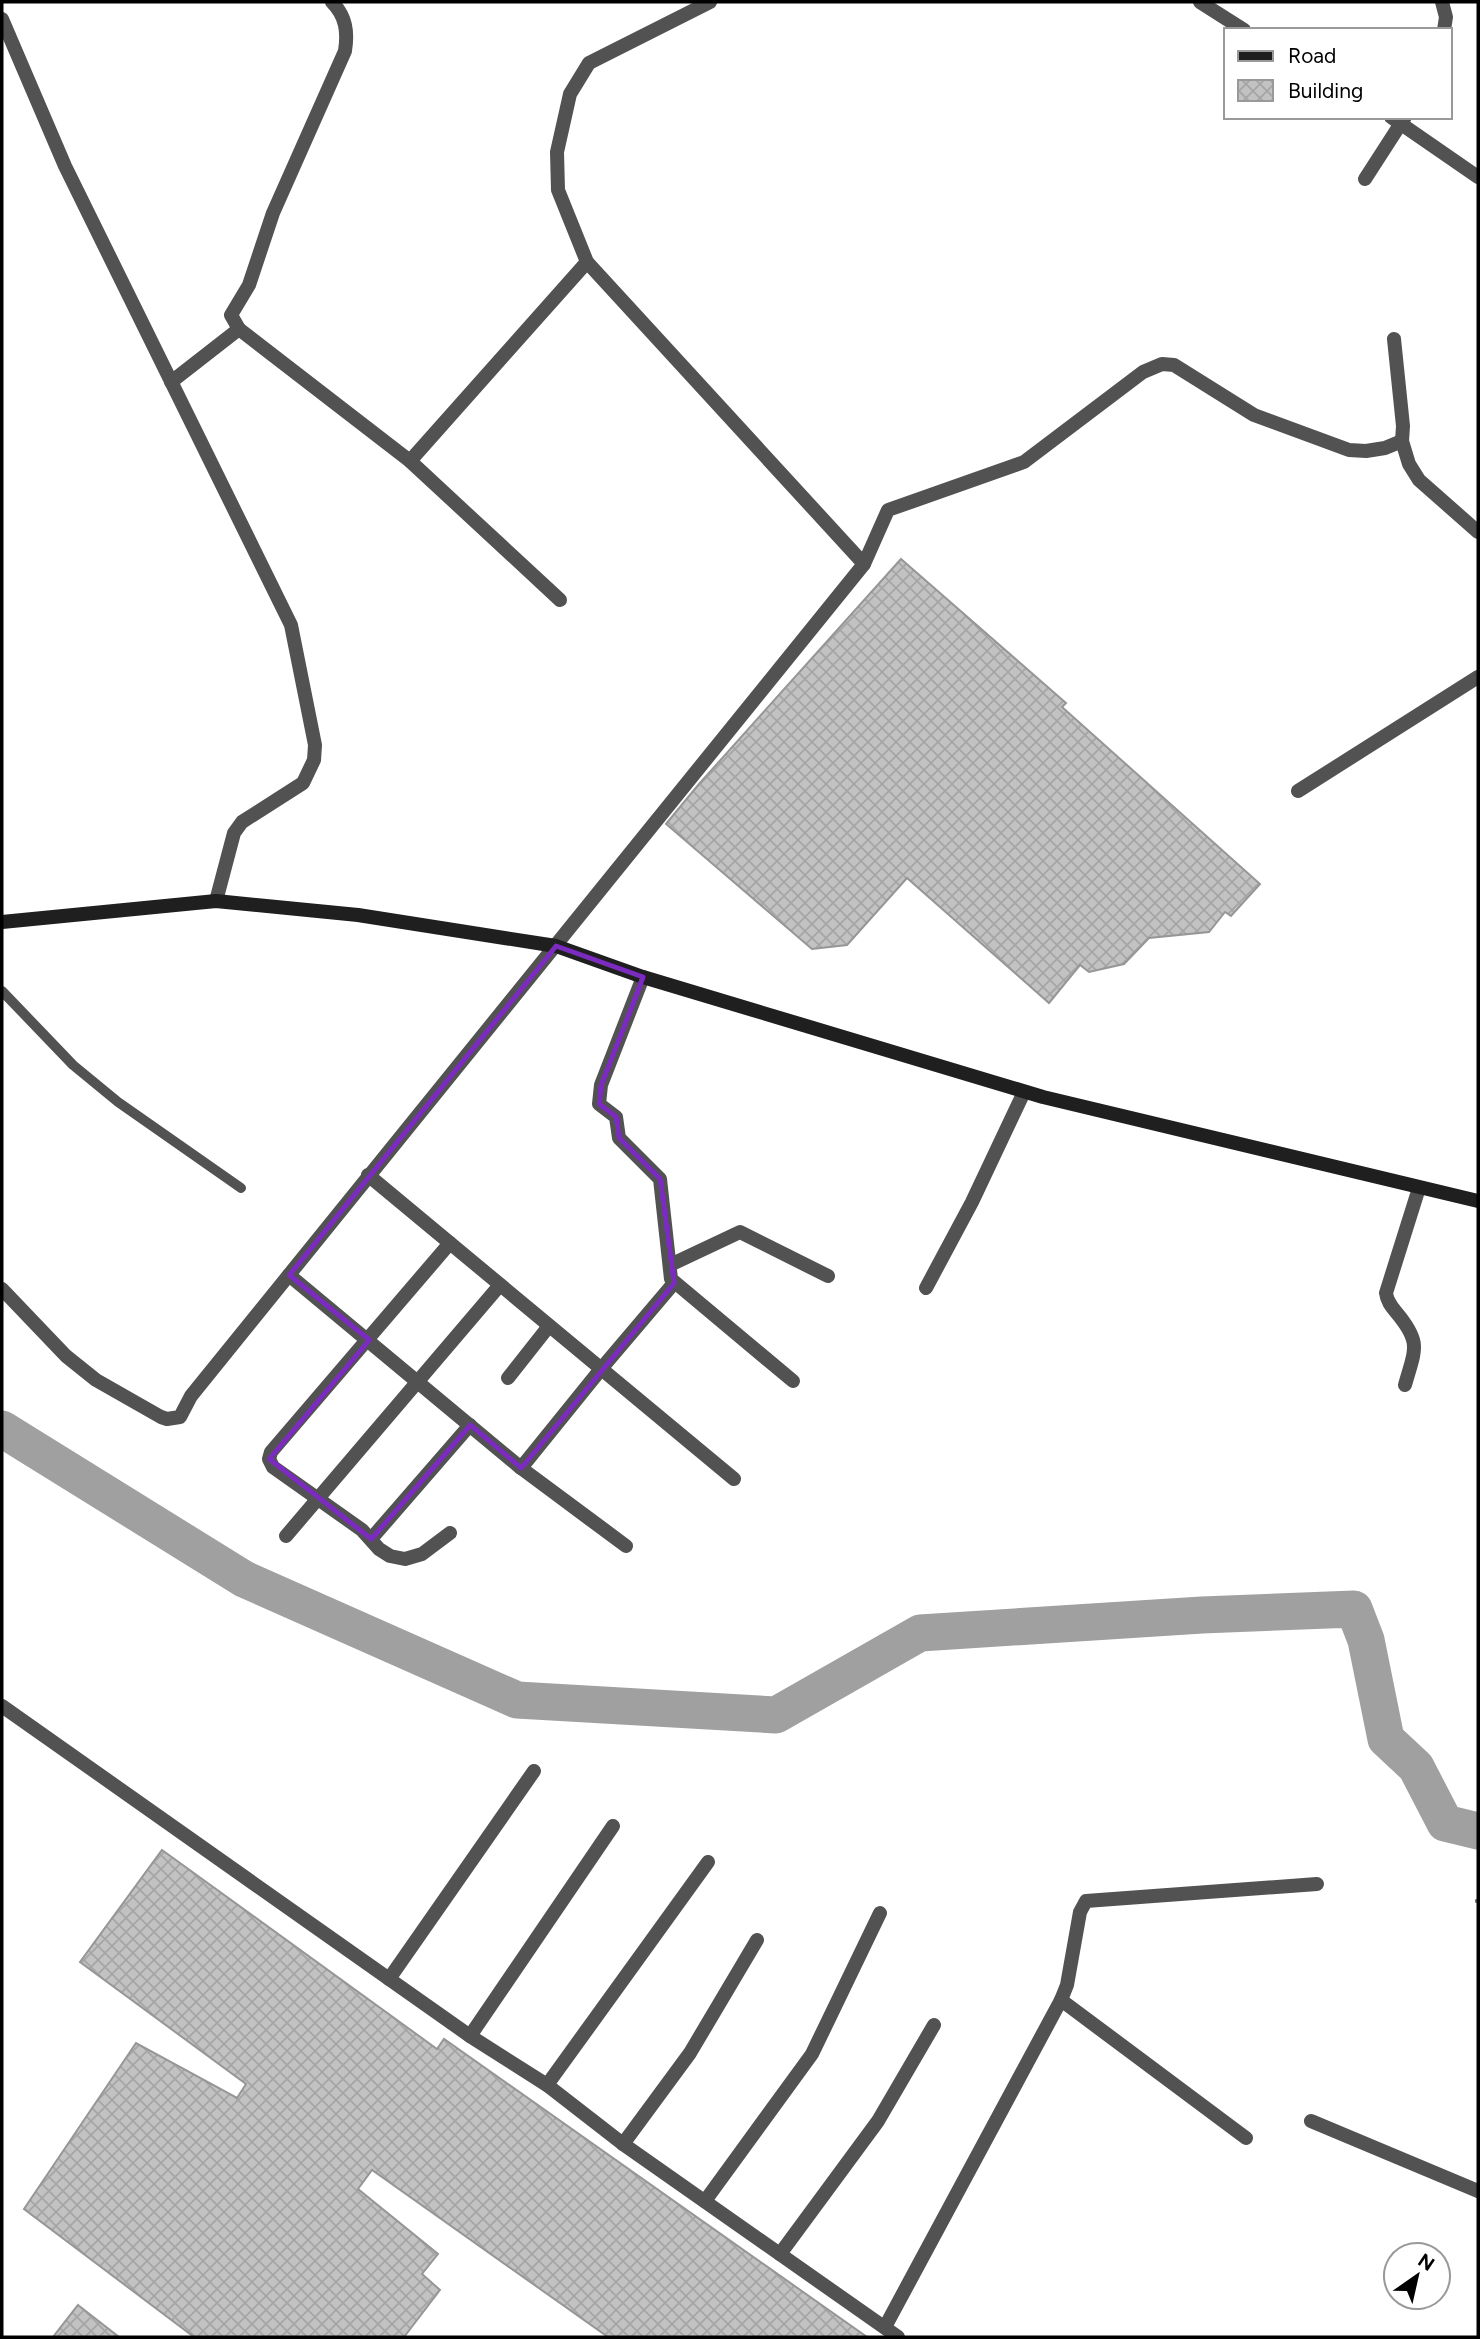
<svg xmlns="http://www.w3.org/2000/svg" width="1480" height="2339" font-family="Figtree,sans-serif">
  <style>
    .lines { fill: none; stroke-linecap: round; stroke-linejoin: round }
    .river { stroke: #a0a0a0; stroke-width: 37 }
    .building { fill: url(#building-cross-hatch); stroke: #969696; stroke-width: 2 }
    .path { stroke: #747474; stroke-width: 3.5; stroke-dasharray: 2 3.5; stroke-linecap: butt }
    .lane { stroke: #525252; stroke-width: 10 }
    .street { stroke: #525252; stroke-width: 14 }
    .secondary { stroke: #1f1f1f; stroke-width: 14 }
    .marked { fill: none; stroke: #7b2cbf; stroke-width: 5; stroke-linejoin: round }
  </style>
  <defs>
    <pattern id="building-cross-hatch" width="8" height="8" patternUnits="userSpaceOnUse" patternTransform="scale(1.75)"><rect width="8" height="8" fill="#c2c2c2"/><path d="M0 0l8 8M0 8l8-8" fill="none" stroke="#a5a5a5"/></pattern>
  </defs>
  <rect width="100%" height="100%" fill="#fff"/>
  <g class="lines">
    <path class="river" d="M 2,1429 L 244,1579 L 517,1700 L 776,1715 L 920,1633 L 1202,1615 L 1354,1609 L 1366,1640 L 1386,1739 L 1416,1767 L 1445,1823 L 1478,1831"/>
  </g>
  <g class="building">
    <path d="M 901,559 L 1066,703 L 1062,707 L 1260,884 L 1231,916 L 1225,912 L 1209,932 L 1149,938 L 1124,964 L 1089,972 L 1080,965 L 1049,1003 L 907,878 L 847,945 L 812,949 L 666,824 L 699,784 Z"/>
    <path d="M 162,1850 L 437,2049 L 444,2039 L 867,2337 L 608,2337 L 372,2170 L 358,2189 L 438,2254 L 422,2274 L 440,2290 L 404,2337 L 194,2337 L 24,2209 L 136,2043 L 237,2098 L 246,2084 L 80,1962 Z"/>
    <path d="M 78,2305 L 119,2337 L 53,2337 Z"/>
  </g>
  <g class="lines">
    <path class="path" d="M 1475,1901 L 1478,1901"/>
    <path class="lane" d="M 2,991 L 73,1065 L 118,1102 L 241,1188"/>
    <g class="street">
      <path d="M 1200,2 L 1244,30"/>
      <path d="M 1442,2 L 1446,17 L 1444,30"/>
      <path d="M 2,19 L 65,166 L 291,625 L 315,745 L 314,760 L 303,783 L 242,822 L 234,833 L 216,901"/>
      <path d="M 1391,117 L 1478,177"/>
      <path d="M 1365,179 L 1405,117"/>
      <path d="M 239,329 L 410,461 L 560,600"/>
      <path d="M 1394,339 L 1403,426 L 1402,441 L 1409,464 L 1419,480 L 1478,532"/>
      <path d="M 171,382 L 239,329 L 231,315 L 249,285 L 273,213 L 345,51 C 348,32 346,16 332,2"/>
      <path d="M 410,461 L 587,262"/>
      <path d="M 864,564 L 888,510 L 1024,462 L 1143,372 L 1162,364 L 1174,365 L 1254,415 L 1349,450 L 1366,451 L 1385,448 L 1402,441"/>
      <path d="M 1298,791 L 1478,677"/>
      <path d="M 643,977 L 601,1085 L 599,1104 L 616,1117 L 619,1138 L 660,1179 L 671,1279 L 793,1381"/>
      <path d="M 368,1175 L 734,1479"/>
      <path d="M 450,1243 L 271,1452 L 269,1459 L 273,1467 L 362,1530 L 379,1549 L 390,1556 L 405,1559 L 422,1554 L 450,1533"/>
      <path d="M 670,1265 L 740,1232 L 828,1276"/>
      <path d="M 289,1275 L 521,1468 L 626,1546"/>
      <path d="M 926,1288 L 972,1202 L 1024,1092"/>
      <path d="M 2,1289 L 66,1356 L 96,1380 L 161,1417 L 167,1419 L 180,1417 L 191,1396 L 864,564 L 587,262 L 558,190 L 557,152 L 570,94 L 589,63 L 710,2"/>
      <path d="M 508,1378 L 549,1326"/>
      <path d="M 1405,1385 C 1415,1349 1422,1343 1396,1312 C 1391,1306 1387,1301 1386,1293 L 1419,1188"/>
      <path d="M 521,1468 L 601,1369 L 674,1283"/>
      <path d="M 286,1536 L 500,1285"/>
      <path d="M 371,1539 L 470,1425"/>
      <path d="M 2,1706 L 470,2036 L 547,2085 L 623,2144 L 898,2337"/>
      <path d="M 389,1979 L 534,1771"/>
      <path d="M 1061,2000 L 1246,2138"/>
      <path d="M 470,2036 L 613,1826"/>
      <path d="M 547,2085 L 708,1862"/>
      <path d="M 1311,2121 L 1478,2191"/>
      <path d="M 623,2144 L 690,2053 L 757,1940"/>
      <path d="M 705,2201 L 812,2054 L 880,1913"/>
      <path d="M 780,2254 L 878,2121 L 934,2025"/>
      <path d="M 885,2327 L 1061,2000 L 1067,1985 L 1080,1912 L 1086,1901 L 1317,1884"/>
    </g>
    <path class="secondary" d="M 2,922 L 216,901 L 358,915 L 556,946 L 643,977 L 1043,1097 L 1478,1201"/>
  </g>
  <path class="marked" d="M 556,946 L 643,977 L 601,1085 L 599,1104 L 616,1117 L 619,1138 L 660,1179 L 674,1283 L 521,1468 L 470,1425 L 371,1539 L 269,1459 L 369,1340 L 289,1275 Z"/>
  <rect width="1480" height="2339" fill="none" stroke="#000000" stroke-width="7"/>
  <rect x="1224" y="28" width="228" height="91" fill="#ffffff" stroke="#999999" stroke-width="2"/>
  <rect x="1238" y="51" width="35" height="10" fill="#1f1f1f" stroke="#999999" stroke-width="2"/>
  <text x="1288" y="63" font-size="21" fill="#000000">Road</text>
  <rect x="1238" y="80" width="35" height="21" fill="url(#building-cross-hatch)" stroke="#999999" stroke-width="2"/>
  <text x="1288" y="98" font-size="21" fill="#000000">Building</text>
  <g transform="translate(1417 2276) rotate(34)"><circle r="33" fill="#ffffff" stroke="#999999" stroke-width="2"/>
  <path d="M0-5L12 26L0 18L-12 26Z" fill="#000000"/>
  <text y="-10" font-size="19" font-weight="bold" text-anchor="middle" fill="#000000">N</text>
  </g>
</svg>
